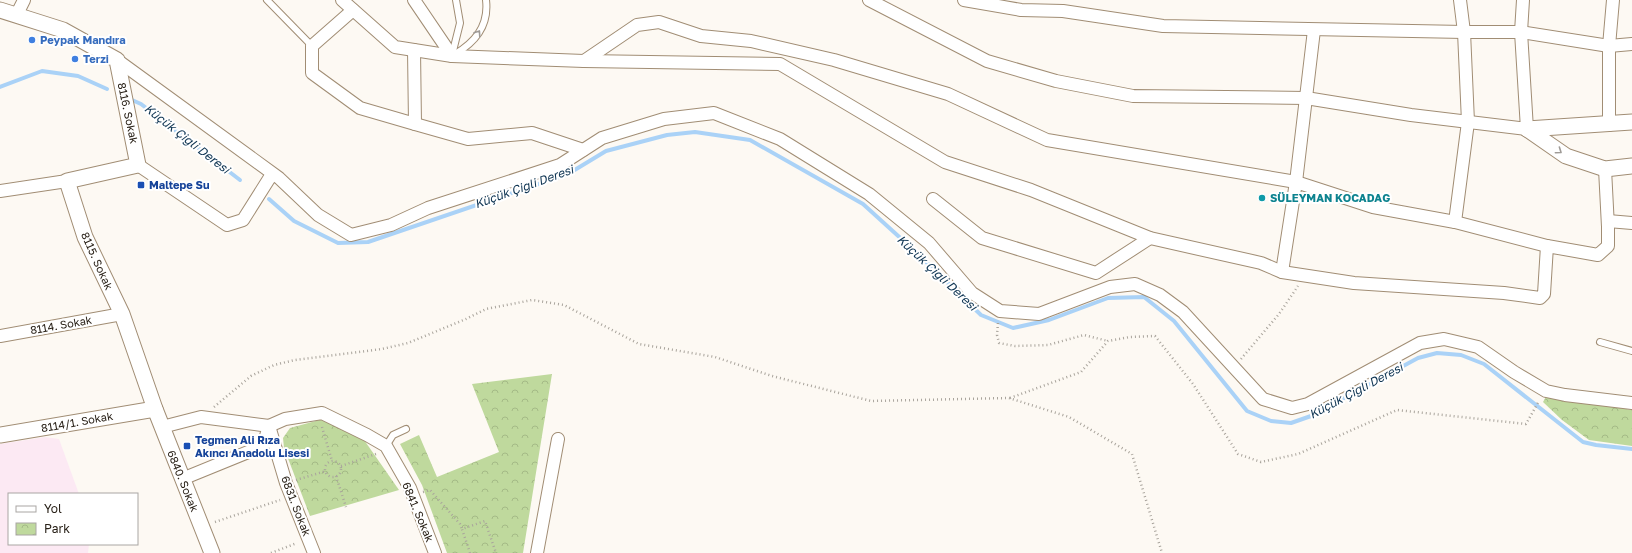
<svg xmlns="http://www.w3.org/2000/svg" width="1632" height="553" font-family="'Golos Text',sans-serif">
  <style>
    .education { fill: #fce9f3 }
    .park { fill: url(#park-crowns) }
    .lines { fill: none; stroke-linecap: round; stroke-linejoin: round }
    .stream { stroke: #aad2f7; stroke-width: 4 }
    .service-casing { stroke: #a18d74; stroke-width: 8 }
    .minor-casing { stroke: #a18d74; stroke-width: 14 }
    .tertiary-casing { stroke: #a18d74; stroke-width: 17 }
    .path { stroke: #a9a49c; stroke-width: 2.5; stroke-dasharray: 1 3; stroke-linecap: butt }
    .service { stroke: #fff; stroke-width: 6 }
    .minor { stroke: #fff; stroke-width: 12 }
    .tertiary { stroke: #fff; stroke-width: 15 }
    .oneway { stroke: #9f9b97 }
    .shop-dot { fill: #3f7fe0; stroke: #fff; stroke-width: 1.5 }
    .transit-dot { fill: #1a4fb4; stroke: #fff; stroke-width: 1.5 }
    .culture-dot { fill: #0f9aa8; stroke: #fff; stroke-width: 1.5 }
    .labels { text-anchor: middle; stroke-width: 4; stroke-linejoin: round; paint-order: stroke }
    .shop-label { font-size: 11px; font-weight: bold; fill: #366cbe; stroke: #fff; text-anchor: start }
    .street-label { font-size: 11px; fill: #292118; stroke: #fff }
    .transit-label { font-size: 11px; font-weight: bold; fill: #164399; stroke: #fff; text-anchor: start }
    .culture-label { font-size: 11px; font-weight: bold; fill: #0d838f; stroke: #fff; text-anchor: start }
    .water-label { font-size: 12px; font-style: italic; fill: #0e3452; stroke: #fff }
  </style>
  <defs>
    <pattern id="park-crowns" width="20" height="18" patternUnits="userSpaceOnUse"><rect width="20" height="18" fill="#bfd99d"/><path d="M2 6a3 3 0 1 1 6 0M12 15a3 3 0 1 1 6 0" fill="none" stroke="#a4ba86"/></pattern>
  </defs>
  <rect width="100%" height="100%" fill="#fdf9f3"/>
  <path class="education" d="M 45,437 L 59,439 L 79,494 L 9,494 L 9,544 L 89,544 L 88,553 L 0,553 L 0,444 Z"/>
  <g class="park">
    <path d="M 552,374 L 523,553 L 447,553 L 422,485 L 400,444 L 419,435 L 437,477 L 499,452 L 472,384 Z"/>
    <path d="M 1547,395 L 1632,410 L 1632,446 L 1589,440 L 1562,420 L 1543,402 Z"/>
    <path d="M 323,419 L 362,437 L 399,490 L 310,516 L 284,448 L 283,438 L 290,428 Z"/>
  </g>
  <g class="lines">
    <g class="stream">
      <path d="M 0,87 L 42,71 L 78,76 L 107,89"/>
      <path d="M 132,100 L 141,104 L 240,180"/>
      <path d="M 269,199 L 294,221 L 338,243 L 368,242 L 568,174 L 606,151 L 667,135 L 695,132 L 750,140 L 863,204 L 918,254 L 981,315 L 1013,328 L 1049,320 L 1108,298 L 1144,297 L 1174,321 L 1247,411 L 1271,421 L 1291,423 L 1311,416 L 1418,358 L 1437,353 L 1461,355 L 1484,364 L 1583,442 L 1596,445 L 1632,449"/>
    </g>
    <g class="service-casing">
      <g id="service">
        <path d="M 267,0 L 312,46"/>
        <path d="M 455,54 C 476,42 489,25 486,0"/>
        <path d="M 452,55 L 460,23 L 456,0"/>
        <path d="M 1600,342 L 1632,351"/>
        <path d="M 386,446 L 393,435 L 406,429"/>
      </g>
    </g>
    <g class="minor-casing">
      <g id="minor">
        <path d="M 342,0 L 395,47 L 452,56 L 584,61 L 780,64 L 945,162 L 1031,190 L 1150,238 L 1261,263 L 1282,272 L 1354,283 L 1504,293 L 1540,298 L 1544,294 L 1547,246 L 1598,255 L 1608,246 L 1608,227 L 1605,169"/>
        <path d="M 414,0 L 452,56"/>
        <path d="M 869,0 L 987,61 L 1056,81 L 1133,96 L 1306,98 L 1411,115 L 1527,129 L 1521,32 L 1523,0"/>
        <path d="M 964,0 L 1021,10 L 1063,11 L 1163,26 L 1464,32 L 1521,32 L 1609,46 L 1632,44"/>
        <path d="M 353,10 L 312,46 L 312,73 L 360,108 L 415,124 L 468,139 L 532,133 L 583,150"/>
        <path d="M 16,16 L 24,0"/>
        <path d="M 414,50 L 415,124"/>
        <path d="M 117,60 L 279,178 L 318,215 L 351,235 L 391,225 L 428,208 L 560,165 L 602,138 L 664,119 L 714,113 L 780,139 L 869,194 L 929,243 L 972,293 L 1000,311 L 1039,314 L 1110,287 L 1135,284 L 1160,295 L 1183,312 L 1263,399 L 1292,408 L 1308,404 L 1420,343 L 1444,339 L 1478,347 L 1514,372 L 1546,391 L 1565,395 L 1632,403"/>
        <path d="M 584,61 L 637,25 L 659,22 L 701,36 L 751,41 L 834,60 L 948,94 L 1047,140 L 1296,182 L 1373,207 L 1455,222 L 1547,246"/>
        <path d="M 1609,125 L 1609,46 L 1613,0"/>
        <path d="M 138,165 L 227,225 L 243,220 L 272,174"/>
        <path d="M 0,191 L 67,181"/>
        <path d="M 933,199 L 982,238 L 1096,273 L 1150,238"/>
        <path d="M 1608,221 L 1632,223"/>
        <path d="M 1455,222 L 1468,122 L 1464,32 L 1460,0"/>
        <path d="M 1282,272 L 1296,182 L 1314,30"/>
        <path d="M 0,336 L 122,314"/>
        <path d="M 162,427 L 201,417 L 269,426 L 286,483 L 314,553"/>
        <path d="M 182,479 L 263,446 L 269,426 L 285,419 L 322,413 L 367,435 L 386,446 L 410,488 L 435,553"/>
        <path d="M 537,553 L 558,439"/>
      </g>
    </g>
    <g class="tertiary-casing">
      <g id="tertiary">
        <path d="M 0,10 L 63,30 L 117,60 L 138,165 L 67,181 L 85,237 L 122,314 L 155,409 L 212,553"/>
        <path d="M 1527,129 L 1566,156 L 1605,169 L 1632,166"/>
        <path d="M 1527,129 L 1632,122"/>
        <path d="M 0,435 L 155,409"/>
      </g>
    </g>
    <g class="path">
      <path d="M 998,323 L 997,335 L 999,343 L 1015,346 L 1048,345 L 1084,335 L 1108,341"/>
      <path d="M 1241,359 L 1279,314 L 1298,286"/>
      <path d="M 1010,398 L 1081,372 L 1108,341 L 1130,337 L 1155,336 L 1193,384 L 1238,454 L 1261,462 L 1298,454 L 1397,410 L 1526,424 L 1539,401"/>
      <path d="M 214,407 L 251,376 L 274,365 L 295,360 L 382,349 L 408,343 L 466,319 L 486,309 L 532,300 L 564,305 L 639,344 L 715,357 L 772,376 L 871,401 L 1009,398 L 1069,417 L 1132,454 L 1162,553"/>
      <path d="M 322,427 L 332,461"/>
      <circle cx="333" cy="469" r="8"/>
      <path d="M 341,466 L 376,454"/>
      <path d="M 336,476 L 346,507"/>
      <path d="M 296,480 L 326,471"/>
      <path d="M 423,492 L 430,490 L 460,524 L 462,529"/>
      <path d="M 215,522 L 280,500"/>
      <path d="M 271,553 L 297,543"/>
      <path d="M 470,553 L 462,529 L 485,521 L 496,553"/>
    </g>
    <use href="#service" class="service"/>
    <use href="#minor" class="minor"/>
    <use href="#tertiary" class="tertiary"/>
  </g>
  <defs><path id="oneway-chevron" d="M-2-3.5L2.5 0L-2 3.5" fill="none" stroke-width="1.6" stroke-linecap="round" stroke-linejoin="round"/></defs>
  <g class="oneway">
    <use href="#oneway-chevron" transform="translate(478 33) rotate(-56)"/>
    <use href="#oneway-chevron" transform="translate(1559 151) rotate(35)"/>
  </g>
  <g class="shop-dot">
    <circle cx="32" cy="40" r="4"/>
    <circle cx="75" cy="59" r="4"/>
  </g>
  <g class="transit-dot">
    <rect x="137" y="181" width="8" height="8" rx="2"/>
    <rect x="183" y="442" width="8" height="8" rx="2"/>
  </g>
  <circle class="culture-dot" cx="1262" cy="198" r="4"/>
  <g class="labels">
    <g class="shop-label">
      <text x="40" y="44">Peypak Mandıra</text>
      <text x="83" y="63">Terzi</text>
    </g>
    <g class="street-label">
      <text transform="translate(128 113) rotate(78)" y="4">8116. Sokak</text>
      <text transform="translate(97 261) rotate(66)" y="4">8115. Sokak</text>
      <text transform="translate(61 325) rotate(-10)" y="4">8114. Sokak</text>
      <text transform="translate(77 422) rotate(-10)" y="4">8114/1. Sokak</text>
      <text transform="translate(183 481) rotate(68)" y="4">6840. Sokak</text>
      <text transform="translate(296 506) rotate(69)" y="4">6831. Sokak</text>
      <text transform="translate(418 512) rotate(67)" y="4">6841. Sokak</text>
    </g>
    <g class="transit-label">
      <text x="149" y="189">Maltepe Su</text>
      <text x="195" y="444">Teğmen Ali Rıza<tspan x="195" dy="13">Akıncı Anadolu Lisesi</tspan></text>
    </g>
    <g class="culture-label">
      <text x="1270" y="202">SÜLEYMAN KOCADAĞ</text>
    </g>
    <g class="water-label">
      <text transform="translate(187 139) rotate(38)" y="4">Küçük Çiğli Deresi</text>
      <text transform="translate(524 187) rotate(-20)" y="4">Küçük Çiğli Deresi</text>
      <text transform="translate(937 273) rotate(43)" y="4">Küçük Çiğli Deresi</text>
      <text transform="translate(1356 391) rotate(-28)" y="4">Küçük Çiğli Deresi</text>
    </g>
  </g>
  <rect x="8" y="493" width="130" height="52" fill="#ffffff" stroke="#a9a6a3"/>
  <rect x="16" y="506" width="20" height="6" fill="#ffffff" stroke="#a9a6a3"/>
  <text x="44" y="513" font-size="12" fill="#292118">Yol</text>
  <rect x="16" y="523" width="20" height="12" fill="url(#park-crowns)" stroke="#a9a6a3"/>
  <text x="44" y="533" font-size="12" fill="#292118">Park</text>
</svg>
